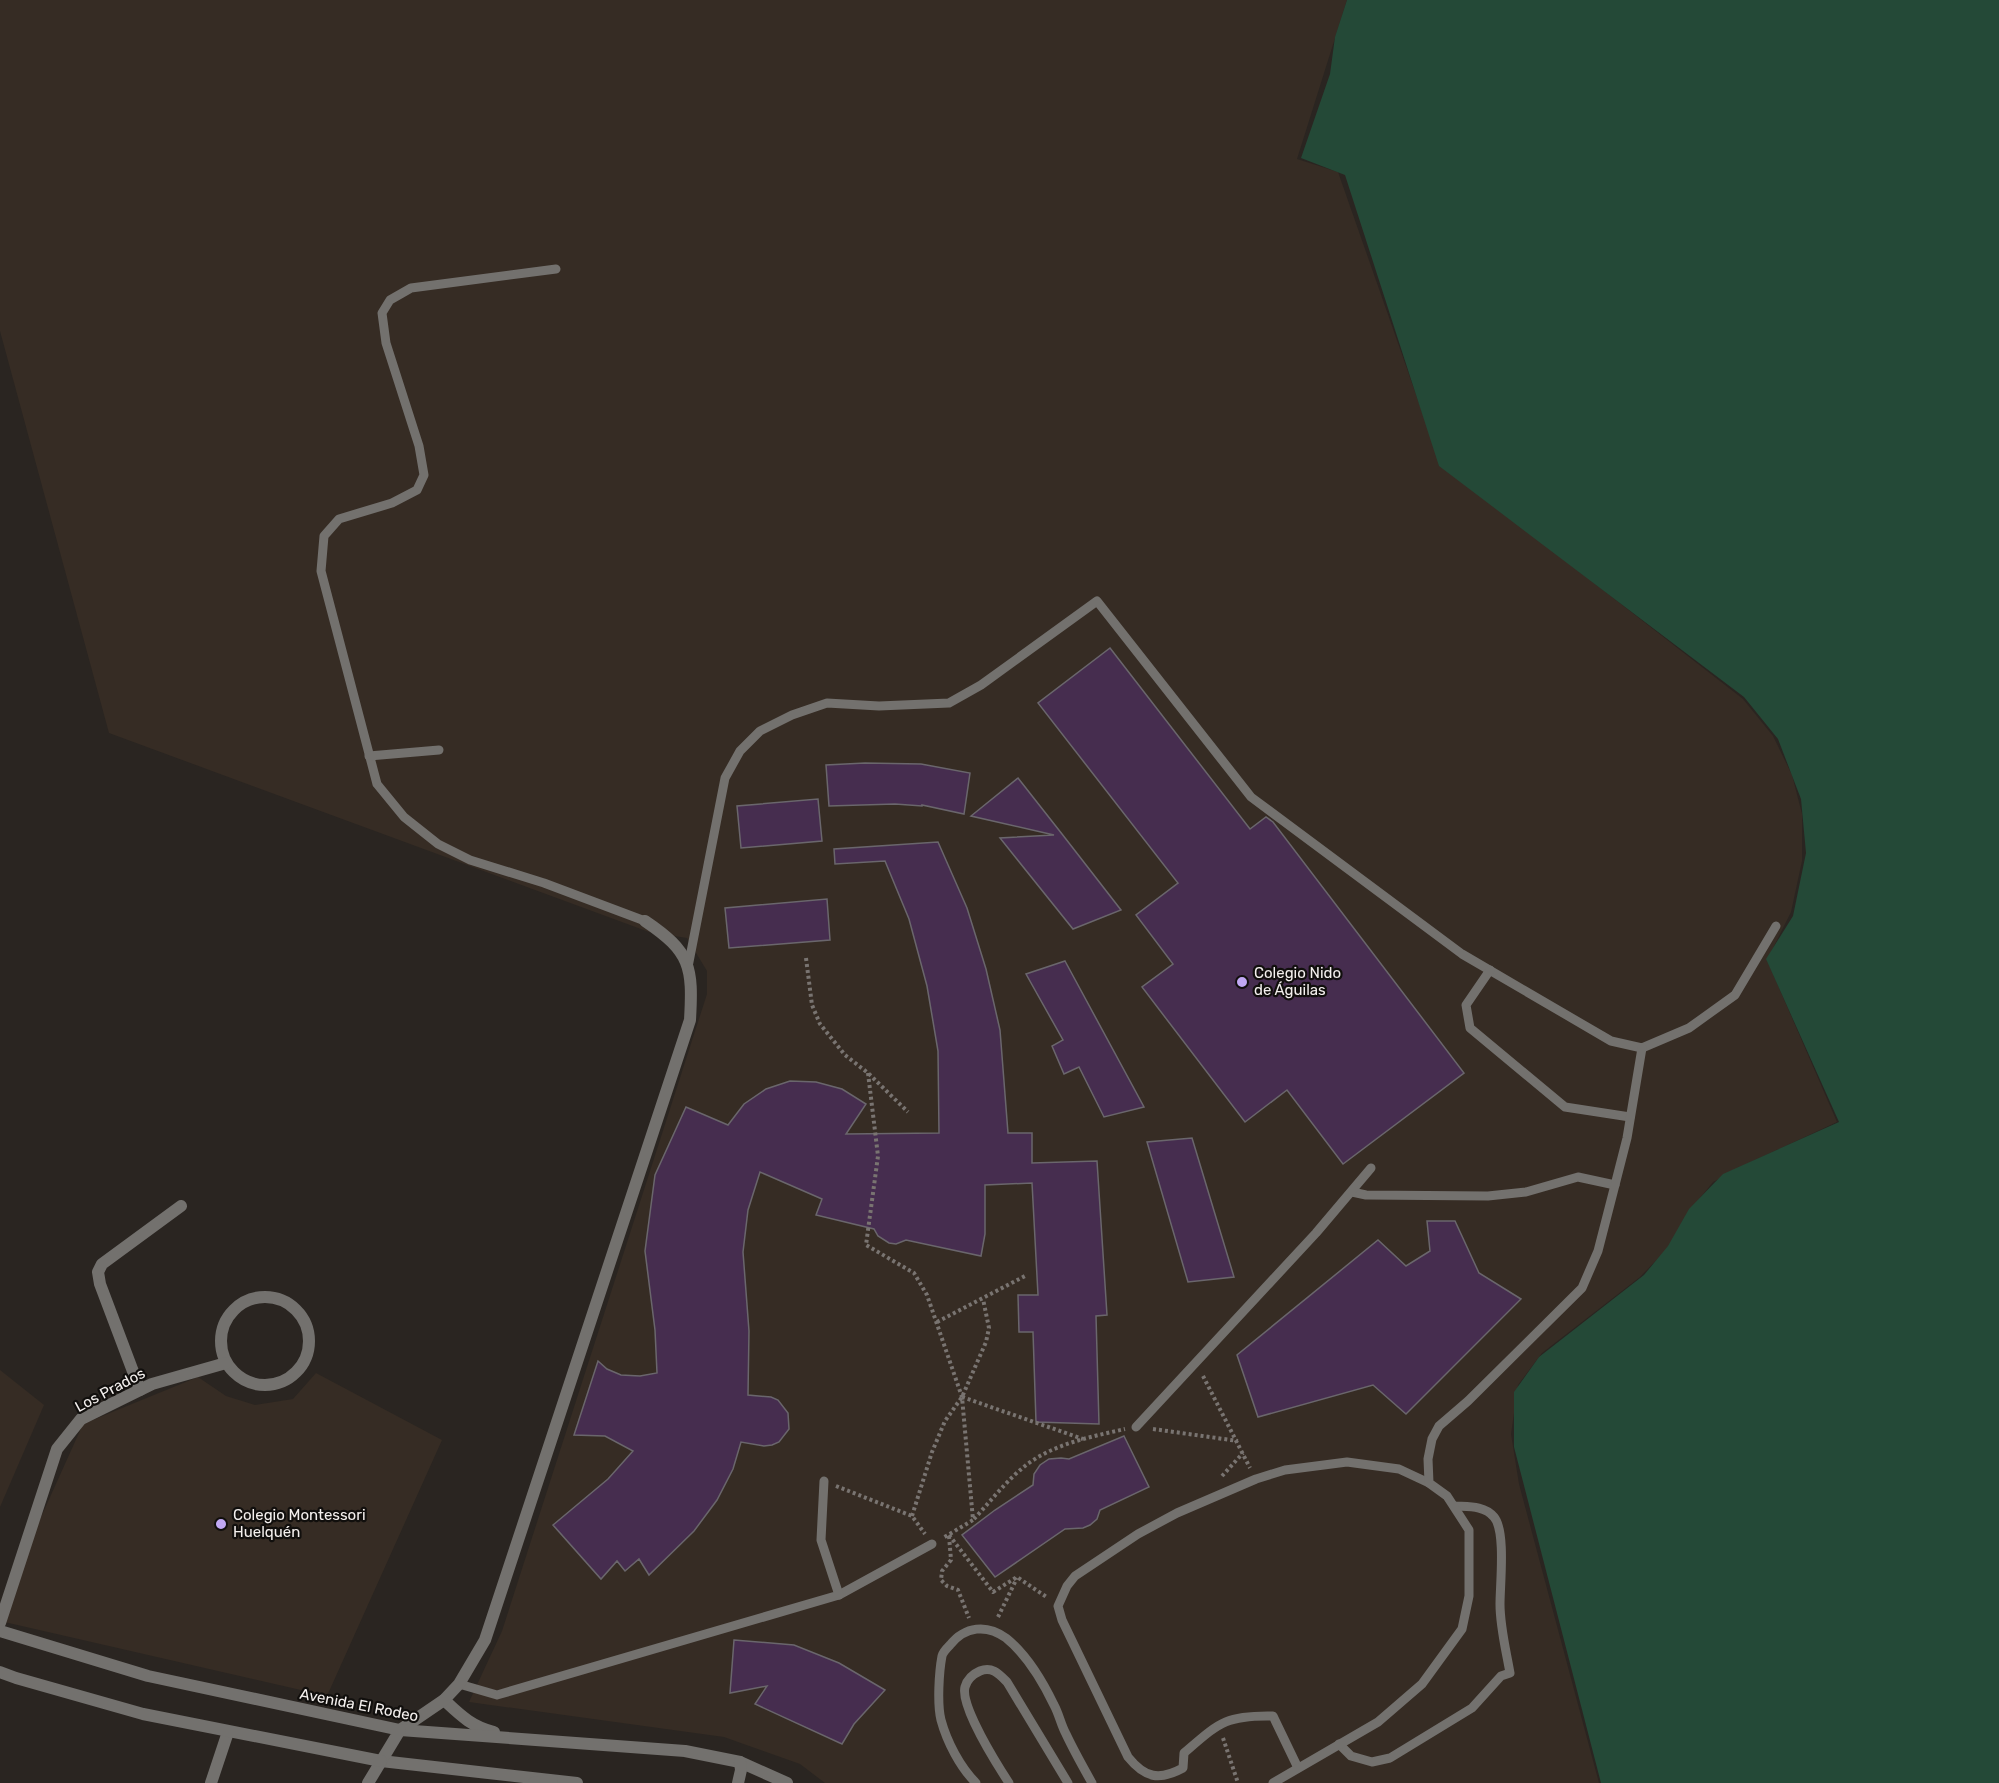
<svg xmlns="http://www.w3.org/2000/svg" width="1999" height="1783" font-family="Rubik,sans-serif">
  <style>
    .built { fill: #362c24 }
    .green { fill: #244937 }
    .building { fill: #462d4f; stroke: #6a666c; stroke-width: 1.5 }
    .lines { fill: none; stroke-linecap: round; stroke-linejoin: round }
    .path { stroke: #797471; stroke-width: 4; stroke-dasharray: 3 3; stroke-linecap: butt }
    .service { stroke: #73716e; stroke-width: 9 }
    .minor { stroke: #73716e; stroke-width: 12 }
    .tertiary { stroke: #73716e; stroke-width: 12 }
    .poi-dot { fill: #c1a8f3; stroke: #110f0d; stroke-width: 2 }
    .labels { text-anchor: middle; stroke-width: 4.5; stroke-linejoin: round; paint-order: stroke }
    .poi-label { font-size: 15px; fill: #f4f0ee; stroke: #110f0d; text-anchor: start }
    .street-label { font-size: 15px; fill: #f4f0ee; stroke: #110f0d }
  </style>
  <rect width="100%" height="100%" fill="#2a2521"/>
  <g class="built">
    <path d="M 0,0 L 1347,0 L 1297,159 L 1338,172 L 1440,463 L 1743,699 L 1773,736 L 1792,775 L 1802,814 L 1802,861 L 1791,912 L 1767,960 L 1837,1122 L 1751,1162 L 1713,1182 L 1691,1209 L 1672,1244 L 1640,1277 L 1542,1353 L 1518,1385 L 1511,1434 L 1519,1484 L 1599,1783 L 825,1783 L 800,1764 L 724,1737 L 469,1702 L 502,1631 L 707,994 L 707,971 L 687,938 L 649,932 L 109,733 L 0,331 Z"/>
    <path d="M 0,1370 L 44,1405 L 0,1507 Z"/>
    <path d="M 316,1373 L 442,1440 L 327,1696 L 0,1621 L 0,1608 L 83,1424 L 198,1377 L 226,1396 L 255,1405 L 293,1399 Z"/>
  </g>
  <path class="green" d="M 1347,0 L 1999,0 L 1999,1783 L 1601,1783 L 1514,1447 L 1514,1392 L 1539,1357 L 1644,1275 L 1668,1246 L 1689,1209 L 1723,1174 L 1839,1122 L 1766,959 L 1793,916 L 1806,853 L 1801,799 L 1778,739 L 1744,697 L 1439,466 L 1345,175 L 1301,158 L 1330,74 L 1335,37 Z"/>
  <g class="building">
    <path d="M 1110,648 L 1250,829 L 1266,817 L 1273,822 L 1464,1073 L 1343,1164 L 1287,1090 L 1245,1122 L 1142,987 L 1173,964 L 1136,915 L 1178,883 L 1038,703 Z"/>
    <path d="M 865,763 L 921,764 L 970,773 L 964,814 L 922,805 L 922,806 L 895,804 L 829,806 L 826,765 Z"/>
    <path d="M 1018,778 L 1062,834 L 1121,910 L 1073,929 L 1000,838 L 1054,835 L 971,816 Z"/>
    <path d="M 818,799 L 822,841 L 741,848 L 737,806 Z"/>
    <path d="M 938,842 L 967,908 L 986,969 L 1000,1030 L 1008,1133 L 1032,1133 L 1032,1163 L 1097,1161 L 1107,1315 L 1096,1316 L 1099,1424 L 1036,1422 L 1033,1332 L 1019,1332 L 1018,1295 L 1038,1295 L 1032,1183 L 985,1185 L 985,1234 L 981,1256 L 906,1240 L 896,1244 L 889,1243 L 878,1236 L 874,1229 L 816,1215 L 822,1199 L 760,1172 L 748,1210 L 743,1252 L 749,1331 L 748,1395 L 771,1397 L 778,1400 L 788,1413 L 789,1429 L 779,1442 L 772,1445 L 764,1446 L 741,1442 L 733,1469 L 717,1500 L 694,1531 L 649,1575 L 639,1559 L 625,1571 L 617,1561 L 601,1579 L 553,1525 L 608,1479 L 633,1451 L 605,1436 L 574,1435 L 598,1361 L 607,1369 L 621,1375 L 640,1376 L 657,1373 L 655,1330 L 645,1251 L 655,1175 L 686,1107 L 728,1125 L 744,1104 L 766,1089 L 790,1081 L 816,1082 L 842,1089 L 866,1104 L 846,1134 L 939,1133 L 938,1051 L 927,986 L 909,919 L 885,861 L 835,864 L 834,849 Z"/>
    <path d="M 827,899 L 830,940 L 729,948 L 725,908 Z"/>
    <path d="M 1065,961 L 1144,1107 L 1104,1117 L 1079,1067 L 1064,1074 L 1052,1046 L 1063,1040 L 1026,974 Z"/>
    <path d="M 1192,1138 L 1234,1277 L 1188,1282 L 1147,1142 Z"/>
    <path d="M 1427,1221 L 1455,1221 L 1479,1273 L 1521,1299 L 1406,1414 L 1373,1385 L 1258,1417 L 1237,1355 L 1378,1240 L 1406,1266 L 1430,1251 Z"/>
    <path d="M 1124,1436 L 1149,1487 L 1100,1510 L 1097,1519 L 1090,1525 L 1083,1528 L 1065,1529 L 995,1577 L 962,1535 L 995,1510 L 1033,1485 L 1034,1474 L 1040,1465 L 1049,1459 L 1061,1458 L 1069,1459 Z"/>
    <path d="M 734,1640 L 794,1645 L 839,1663 L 885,1690 L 854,1724 L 842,1744 L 755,1704 L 767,1686 L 730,1693 Z"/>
  </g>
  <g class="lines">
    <g class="path">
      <path d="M 806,958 L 812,1005 L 820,1024 L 845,1055 L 868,1073 L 908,1112"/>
      <path d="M 868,1073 L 878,1156 L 866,1245 L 914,1273 L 927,1295 L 962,1397 L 973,1520 L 943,1538"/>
      <path d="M 937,1322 L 1025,1276"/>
      <path d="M 1203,1376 L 1250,1468"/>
      <path d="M 962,1397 L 1083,1439"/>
      <path d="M 1153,1429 L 1238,1441"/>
      <path d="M 1222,1476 L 1243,1453"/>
      <path d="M 836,1486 L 912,1516 L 925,1534"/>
      <path d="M 912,1516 L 932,1452 L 945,1421 L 962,1397 L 986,1342 L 989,1328 L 983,1299"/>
      <path d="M 974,1519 C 990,1502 1006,1481 1025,1466 C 1053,1444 1090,1437 1125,1429"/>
      <path d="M 949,1535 L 993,1592 L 1017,1577 L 1048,1598"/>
      <path d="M 949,1536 L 951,1560 L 942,1571 L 941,1580 L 947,1586 L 958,1590 L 969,1618"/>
      <path d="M 998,1617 L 1017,1578"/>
      <path d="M 1223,1738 L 1238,1783"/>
    </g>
    <g class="service">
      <path d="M 556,269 L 411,288 L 390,300 L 382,313 L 386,343 L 419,446 L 424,475 L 417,490 L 392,503 L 339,519 L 324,536 L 321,571 L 377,784 L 404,817 L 438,844 L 470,860 L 544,883 L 645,921"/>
      <path d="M 369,756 L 439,750"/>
      <path d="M 688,967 L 725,778 L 740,751 L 760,731 L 792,715 L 827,703 L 879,706 L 949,703 L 981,685 L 1097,601 L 1251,797 L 1462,954 L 1611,1041 L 1642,1048 L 1689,1028 L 1735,995 L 1776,926"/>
      <path d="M 1490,970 L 1466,1005 L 1470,1028 L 1565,1107 L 1630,1117"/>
      <path d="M 1352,1192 L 1366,1195 L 1488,1196 L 1526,1192 L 1578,1177 L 1615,1185"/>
      <path d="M 1136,1427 L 1316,1233 L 1371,1168"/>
      <path d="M 839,1595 L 932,1544"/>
      <path d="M 459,1684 L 497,1695 L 839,1595 L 821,1540 L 824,1481"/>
      <path d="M 1339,1744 L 1351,1756 L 1372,1762 L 1390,1758 L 1472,1708 L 1501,1676 L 1510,1673 C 1506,1650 1500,1627 1500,1604 C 1500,1584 1506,1531 1494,1517 C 1484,1505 1467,1507 1454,1506"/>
      <path d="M 1298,1768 L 1273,1716 C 1225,1715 1219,1723 1184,1753 L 1183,1768 C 1159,1781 1145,1778 1128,1757 L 1062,1620 L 1058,1606 L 1067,1586 L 1075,1576 L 1138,1534 L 1177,1513 L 1256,1479 L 1285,1470 L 1347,1462 L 1399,1469 L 1429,1483"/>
      <path d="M 976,1783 C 960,1767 947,1742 941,1720 C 937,1704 939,1672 942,1656 C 943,1652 947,1648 950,1645 C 965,1626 987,1624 1006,1638 C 1026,1654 1043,1682 1054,1705 C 1059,1714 1061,1725 1066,1734 C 1074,1751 1083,1767 1092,1783"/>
      <path d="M 1009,1783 C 998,1766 960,1706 965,1687 C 967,1680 973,1674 980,1671 C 992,1666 999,1674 1007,1682 L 1068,1783"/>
      <path d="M 1273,1783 L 1378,1722 L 1422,1684 L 1462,1629 L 1469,1596 L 1469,1530 L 1447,1496 L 1429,1483 L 1428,1459 L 1432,1439 L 1439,1426 L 1468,1401 L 1582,1288 L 1598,1251 L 1615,1185 L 1627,1138 L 1642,1048"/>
    </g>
    <g class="minor">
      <circle cx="265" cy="1341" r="44"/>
      <path d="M 140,1390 L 100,1284 L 98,1272 L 102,1264 L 181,1206"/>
      <path d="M 0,1623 L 57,1449 L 81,1419 L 152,1384 L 226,1363"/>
      <path d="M 444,1700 C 460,1715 472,1727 494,1732"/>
      <path d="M 400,1730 L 444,1700 L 459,1684 L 485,1640 L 690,1020 C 693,967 691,952 645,921"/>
      <path d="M 400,1730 L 685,1751 L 740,1762 L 787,1783"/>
      <path d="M 381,1761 L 577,1783"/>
      <path d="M 211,1783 L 228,1732"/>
      <path d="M 738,1783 L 741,1770 L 740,1762"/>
    </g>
    <g class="tertiary">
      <path d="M 0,1631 L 148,1676 L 400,1730 L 368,1783"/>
      <path d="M 0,1672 L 16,1678 L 143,1714 L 381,1761"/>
      <path d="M 534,1783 L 552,1781"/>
    </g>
  </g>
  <g class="poi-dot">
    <circle cx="1242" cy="982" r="6"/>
    <circle cx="221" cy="1524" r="6"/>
  </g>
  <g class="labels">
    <g class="poi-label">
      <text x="1254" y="978">Colegio Nido<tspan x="1254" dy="17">de Águilas</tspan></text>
      <text x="233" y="1520">Colegio Montessori<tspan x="233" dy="17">Huelquén</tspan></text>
    </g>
    <g class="street-label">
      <text transform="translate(110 1390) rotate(-28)" y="5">Los Prados</text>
      <text transform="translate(359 1705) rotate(11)" y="5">Avenida El Rodeo</text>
    </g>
  </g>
</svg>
